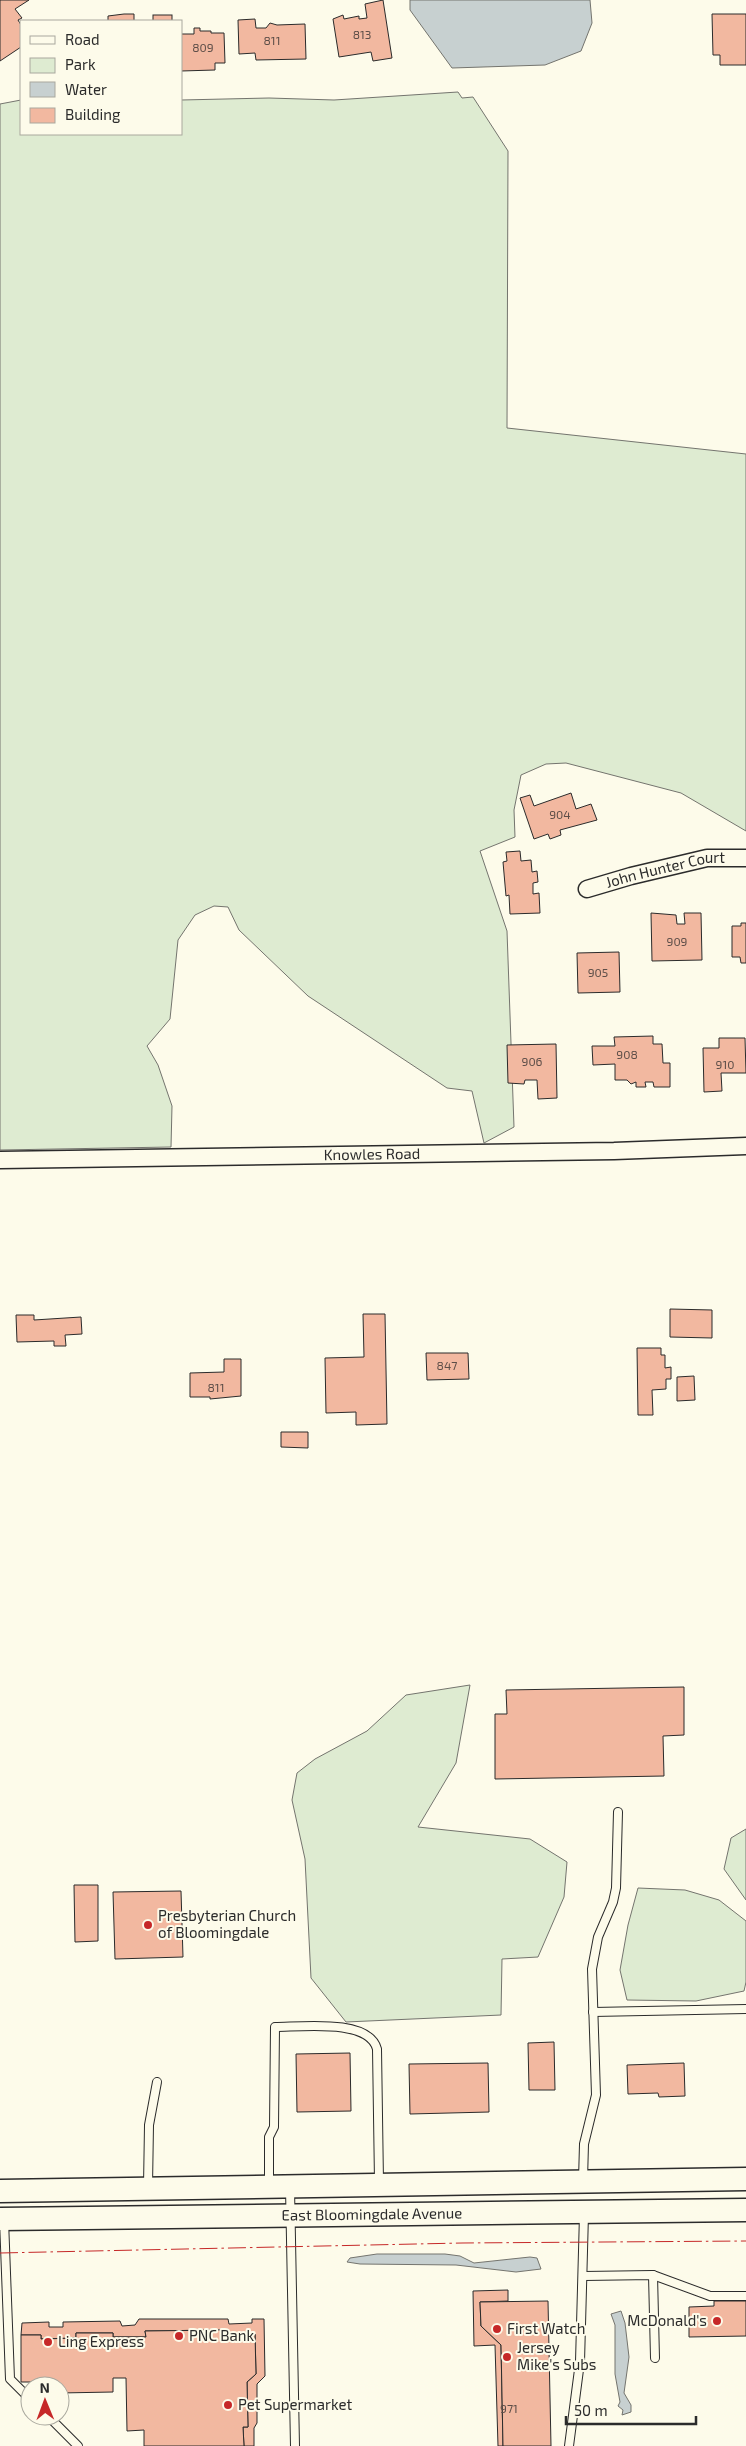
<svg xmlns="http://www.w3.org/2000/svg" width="746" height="2446" font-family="'Exo 2',sans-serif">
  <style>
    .green { fill: #deebd1; stroke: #74746e }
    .water { fill: #c7d0d0; stroke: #74746e }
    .building { fill: #f2b8a0; stroke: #2b2b2b }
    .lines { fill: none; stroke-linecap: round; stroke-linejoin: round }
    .lane-casing { stroke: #2b2b2b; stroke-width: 10 }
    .street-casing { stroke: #2b2b2b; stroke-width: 19 }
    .secondary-casing { stroke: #2b2b2b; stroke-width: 25 }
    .lane { stroke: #fdfbea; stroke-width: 8 }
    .street { stroke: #fdfbea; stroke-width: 16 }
    .secondary { stroke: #fdfbea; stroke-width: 22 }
    .power { stroke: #c62828; stroke-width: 1; stroke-dasharray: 18 4 2.5 4; stroke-linecap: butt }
    .poi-dot { fill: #c62828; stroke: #fdfbea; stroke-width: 2 }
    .labels { text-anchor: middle; stroke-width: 4; stroke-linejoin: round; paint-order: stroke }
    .number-label { font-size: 12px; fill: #5d4e48 }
    .street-label { font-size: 15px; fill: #2b2b2b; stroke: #fdfbea }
    .poi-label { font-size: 15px; fill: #2b2b2b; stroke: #fdfbea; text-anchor: start }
  </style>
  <rect width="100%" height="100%" fill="#fdfbea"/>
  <g class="green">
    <path d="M 458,92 L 462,98 L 473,97 L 508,151 L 507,428 L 746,454 L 746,831 L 681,793 L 566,763 L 546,764 L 521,775 L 514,810 L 515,837 L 480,851 L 507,931 L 514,1127 L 484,1143 L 472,1091 L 447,1088 L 308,996 L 239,930 L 228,907 L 214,906 L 195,915 L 178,940 L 170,1019 L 147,1046 L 158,1065 L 172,1106 L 171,1147 L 0,1150 L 0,104 L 21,100 L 21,134 L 181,134 L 181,100 L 269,98 L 334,100 Z"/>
    <path d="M 470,1685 L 456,1763 L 418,1827 L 530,1839 L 567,1862 L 564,1897 L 538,1957 L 502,1959 L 501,2015 L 346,2022 L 311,1978 L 305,1859 L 292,1800 L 297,1773 L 315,1759 L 367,1731 L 406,1695 Z"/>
    <path d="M 746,1829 L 746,1900 L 724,1869 L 731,1838 Z"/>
    <path d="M 638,1888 L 685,1890 L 719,1900 L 746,1921 L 746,1982 L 744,1991 L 696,2001 L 627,2000 L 620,1970 L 628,1925 Z"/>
  </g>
  <g class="water">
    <path d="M 410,0 L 590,0 L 592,23 L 581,51 L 545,65 L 452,68 L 410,10 Z"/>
    <path d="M 377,2254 L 445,2254 L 460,2256 L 474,2263 L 530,2257 L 537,2258 L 541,2269 L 516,2272 L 456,2265 L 360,2264 L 347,2262 L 350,2258 Z"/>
    <path d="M 621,2311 L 625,2323 L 629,2357 L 624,2393 L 631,2405 L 631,2412 L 622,2415 L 623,2410 L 618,2406 L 620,2402 L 615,2374 L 615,2325 L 611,2314 Z"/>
  </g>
  <g class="building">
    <path d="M 0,0 L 29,0 L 15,9 L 22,18 L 18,20 L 21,25 L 21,47 L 0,61 Z"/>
    <path d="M 383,0 L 392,58 L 373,61 L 371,52 L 339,57 L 333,19 L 343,15 L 344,19 L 359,16 L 359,19 L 367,18 L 365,4 Z"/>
    <path d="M 124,14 L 134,14 L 134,21 L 108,21 L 108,16 Z"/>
    <path d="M 712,14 L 746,14 L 746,65 L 720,65 L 720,55 L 713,55 Z"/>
    <rect x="153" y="15" width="19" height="6"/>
    <path d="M 255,19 L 256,28 L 266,28 L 270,23 L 277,25 L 305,24 L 306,59 L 256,60 L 255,53 L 239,54 L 238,20 Z"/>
    <path d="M 194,28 L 200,28 L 200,31 L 211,31 L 211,33 L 224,33 L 225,63 L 215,63 L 215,70 L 181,71 L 181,34 L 194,34 Z"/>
    <path d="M 571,793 L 576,809 L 591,804 L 597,820 L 560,830 L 561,835 L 550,839 L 548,834 L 534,839 L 520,798 L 530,795 L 534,806 Z"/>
    <path d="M 520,851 L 521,861 L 531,860 L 532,872 L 537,871 L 538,882 L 533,883 L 533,894 L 539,893 L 540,913 L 510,914 L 509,895 L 506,896 L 503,862 L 507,861 L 506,852 Z"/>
    <path d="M 651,913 L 676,915 L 677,924 L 685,924 L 684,913 L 701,913 L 702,960 L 652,961 Z"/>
    <path d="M 741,923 L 746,923 L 746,963 L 741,963 L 740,957 L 732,957 L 732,926 L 741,926 Z"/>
    <path d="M 619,952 L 620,992 L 578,993 L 577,953 Z"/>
    <path d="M 653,1036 L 653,1044 L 662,1044 L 663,1063 L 670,1063 L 670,1087 L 654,1087 L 653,1082 L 645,1082 L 646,1087 L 636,1087 L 636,1082 L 631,1084 L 627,1080 L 615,1080 L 615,1064 L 593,1065 L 592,1046 L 615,1046 L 614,1037 Z"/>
    <path d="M 719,1038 L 745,1038 L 746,1073 L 721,1073 L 722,1091 L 704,1092 L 703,1048 L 719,1048 Z"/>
    <path d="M 556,1044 L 557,1098 L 538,1099 L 537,1080 L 525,1080 L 524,1084 L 508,1083 L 507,1045 Z"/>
    <path d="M 670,1309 L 712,1310 L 712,1338 L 670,1337 Z"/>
    <path d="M 363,1314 L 385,1314 L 387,1424 L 356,1425 L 356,1412 L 326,1413 L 325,1358 L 364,1357 Z"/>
    <path d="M 16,1315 L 34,1315 L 34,1320 L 81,1317 L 82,1334 L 65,1335 L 66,1346 L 54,1346 L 54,1341 L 17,1342 Z"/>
    <path d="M 637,1348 L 661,1348 L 661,1355 L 665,1355 L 665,1368 L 671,1367 L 671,1379 L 666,1379 L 666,1389 L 652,1390 L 653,1415 L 638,1415 Z"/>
    <path d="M 426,1353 L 468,1353 L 469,1379 L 427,1380 Z"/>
    <path d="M 224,1359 L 241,1359 L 241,1396 L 210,1399 L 210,1397 L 190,1397 L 190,1373 L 224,1372 Z"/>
    <path d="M 694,1376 L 695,1400 L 677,1401 L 677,1377 Z"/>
    <path d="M 281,1432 L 308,1432 L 308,1448 L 281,1447 Z"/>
    <path d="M 684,1687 L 684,1735 L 663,1736 L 664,1776 L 495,1779 L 495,1714 L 507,1714 L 506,1690 Z"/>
    <path d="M 74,1885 L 98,1885 L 98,1941 L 75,1942 Z"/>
    <path d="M 181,1891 L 183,1957 L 115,1959 L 113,1892 Z"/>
    <path d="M 554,2042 L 555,2090 L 529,2090 L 528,2043 Z"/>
    <path d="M 350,2053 L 351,2111 L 297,2112 L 296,2054 Z"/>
    <path d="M 488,2063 L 489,2112 L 410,2114 L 409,2064 Z"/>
    <path d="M 684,2063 L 685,2096 L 659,2097 L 658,2093 L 628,2094 L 627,2065 Z"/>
    <path d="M 508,2290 L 508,2301 L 480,2302 L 481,2326 L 501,2345 L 503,2446 L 498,2446 L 495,2345 L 474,2346 L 473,2291 Z"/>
    <path d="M 548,2301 L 551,2446 L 503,2446 L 501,2345 L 481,2326 L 480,2302 Z"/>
    <path d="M 714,2301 L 746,2301 L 746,2336 L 689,2337 L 689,2307 L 714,2306 Z"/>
    <path d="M 139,2319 L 228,2319 L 229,2324 L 252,2323 L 252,2319 L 264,2319 L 265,2376 L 257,2384 L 257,2423 L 254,2428 L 254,2446 L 244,2446 L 243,2427 L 248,2427 L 247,2382 L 256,2374 L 255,2334 L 221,2334 L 221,2330 L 145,2331 L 146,2337 L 113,2337 L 113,2333 L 76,2333 L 76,2338 L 41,2339 L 41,2335 L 21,2335 L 22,2323 L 49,2322 L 49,2327 L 63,2327 L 63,2322 L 120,2321 L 122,2326 L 135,2325 Z"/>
    <path d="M 221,2330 L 221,2334 L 255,2334 L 256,2374 L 247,2382 L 248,2427 L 243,2427 L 244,2446 L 144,2446 L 144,2430 L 127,2431 L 126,2378 L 113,2378 L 113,2392 L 60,2393 L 60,2386 L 41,2386 L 41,2382 L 21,2382 L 21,2335 L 41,2335 L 41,2339 L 76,2338 L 76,2333 L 113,2333 L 113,2337 L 146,2337 L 145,2331 Z"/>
  </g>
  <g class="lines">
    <g class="lane-casing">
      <g id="lane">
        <path d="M 593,2012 L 746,2009"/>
        <path d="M 583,2180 L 584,2144 L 596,2095 L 592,1969 L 598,1937 L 613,1902 L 616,1888 L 618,1812"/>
        <path d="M 269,2184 L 269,2137 L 274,2127 L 275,2027 C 300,2027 369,2018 377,2049 L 379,2182"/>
        <path d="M 148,2186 L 149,2125 L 157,2082"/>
        <path d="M 290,2188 L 295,2446"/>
        <path d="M 4,2220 L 10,2379 L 30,2399"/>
        <path d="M 653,2275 L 655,2358"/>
        <path d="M 584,2276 L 653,2275 L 710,2296 L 746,2296"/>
        <path d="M 48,2416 L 78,2446"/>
        <path d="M 569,2446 L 580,2362 L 584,2214"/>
      </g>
    </g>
    <g class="street-casing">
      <g id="street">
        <path id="s1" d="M 587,889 L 631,876 L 707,858 L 746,858"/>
        <path id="s2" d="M 0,1160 L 614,1151 L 746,1146"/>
      </g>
    </g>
    <g class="secondary-casing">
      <g id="secondary">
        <path d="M 0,2191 L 746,2179"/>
        <path id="s3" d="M 0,2219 L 746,2210"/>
      </g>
    </g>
    <use href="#lane" class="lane"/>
    <use href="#street" class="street"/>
    <use href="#secondary" class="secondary"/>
    <path class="power" d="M 0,2253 L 462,2243 L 746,2241"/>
  </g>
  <g class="poi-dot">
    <circle cx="148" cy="1925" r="5"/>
    <circle cx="717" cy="2321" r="5"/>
    <circle cx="497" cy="2329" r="5"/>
    <circle cx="179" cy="2336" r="5"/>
    <circle cx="48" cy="2342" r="5"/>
    <circle cx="507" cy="2357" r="5"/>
    <circle cx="228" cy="2405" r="5"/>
  </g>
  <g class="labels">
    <g class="number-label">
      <text x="362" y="39">813</text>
      <text x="272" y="45">811</text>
      <text x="203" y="52">809</text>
      <text x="560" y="819">904</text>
      <text x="677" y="946">909</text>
      <text x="598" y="977">905</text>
      <text x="627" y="1059">908</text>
      <text x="532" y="1066">906</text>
      <text x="725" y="1069">910</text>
      <text x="447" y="1370">847</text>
      <text x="216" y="1392">811</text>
      <text x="509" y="2413">971</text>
    </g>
    <g class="street-label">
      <text dy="5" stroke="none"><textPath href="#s1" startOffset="81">John Hunter Court</textPath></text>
      <text dy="5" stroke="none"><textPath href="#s2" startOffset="372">Knowles Road</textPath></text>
      <text dy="5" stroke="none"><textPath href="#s3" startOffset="372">East Bloomingdale Avenue</textPath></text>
    </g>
    <g class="poi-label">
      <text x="158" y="1921">Presbyterian Church<tspan x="158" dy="17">of Bloomingdale</tspan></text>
      <text x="707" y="2326" text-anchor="end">McDonald's</text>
      <text x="507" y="2334">First Watch</text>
      <text x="189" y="2341">PNC Bank</text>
      <text x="58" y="2347">Ling Express</text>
      <text x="517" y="2353">Jersey<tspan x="517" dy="17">Mike's Subs</tspan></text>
      <text x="238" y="2410">Pet Supermarket</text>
    </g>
  </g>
  <rect x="20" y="20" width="162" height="115" fill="#fdfbea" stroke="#a9a89e"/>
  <rect x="30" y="36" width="25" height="8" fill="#fdfbea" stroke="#a9a89e"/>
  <text x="65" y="45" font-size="15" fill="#2b2b2b">Road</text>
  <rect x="30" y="58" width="25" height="15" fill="#deebd1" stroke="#a9a89e"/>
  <text x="65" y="70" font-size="15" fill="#2b2b2b">Park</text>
  <rect x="30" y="82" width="25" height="15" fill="#c7d0d0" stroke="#a9a89e"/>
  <text x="65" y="95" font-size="15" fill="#2b2b2b">Water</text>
  <rect x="30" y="108" width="25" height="15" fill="#f2b8a0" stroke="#a9a89e"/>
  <text x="65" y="120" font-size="15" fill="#2b2b2b">Building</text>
  <g transform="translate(45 2401) rotate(359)"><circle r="24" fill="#fdfbea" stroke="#a9a89e"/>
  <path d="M0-4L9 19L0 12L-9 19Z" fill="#c62828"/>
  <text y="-8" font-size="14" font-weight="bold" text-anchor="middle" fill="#2b2b2b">N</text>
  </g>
  <path d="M566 2416v8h130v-8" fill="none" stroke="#2b2b2b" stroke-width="2.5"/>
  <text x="574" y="2416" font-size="15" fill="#2b2b2b" stroke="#fdfbea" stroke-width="4" paint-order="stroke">50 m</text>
</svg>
